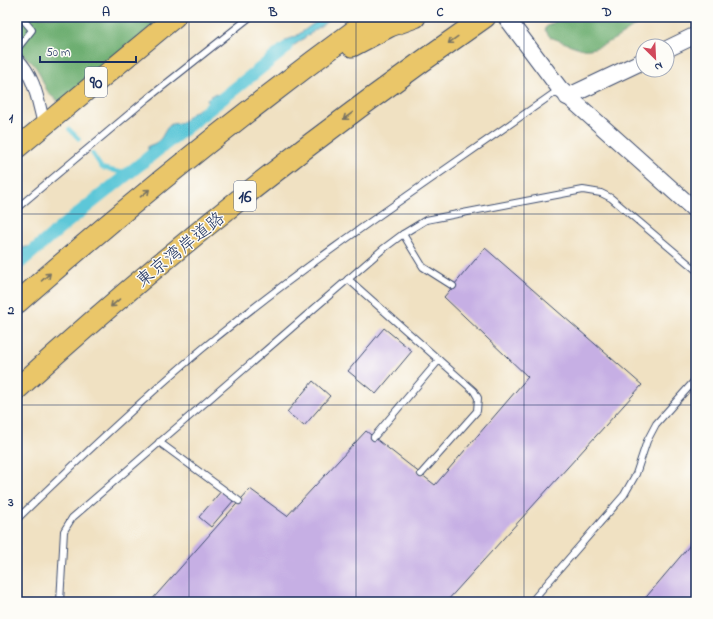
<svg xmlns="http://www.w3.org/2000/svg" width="713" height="619" font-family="'Indie Flower','Klee One',sans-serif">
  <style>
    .forest { fill: #6dae71; stroke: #446e68 }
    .water { fill: #5dc7d8; stroke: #3c7b9b }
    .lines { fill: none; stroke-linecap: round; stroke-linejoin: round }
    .stream { stroke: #5dc7d8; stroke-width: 4 }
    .canal { stroke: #5dc7d8; stroke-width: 13 }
    .building { fill: #c6afe4 }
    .service-casing { stroke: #3b4a6d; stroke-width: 8 }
    .minor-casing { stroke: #3b4a6d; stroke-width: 14 }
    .tertiary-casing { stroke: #3b4a6d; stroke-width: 18 }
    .primary-casing { stroke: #3b4a6d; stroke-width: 22 }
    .trunk-casing { stroke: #3b4a6d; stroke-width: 23 }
    .service { stroke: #fff; stroke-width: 6 }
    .minor { stroke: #fff; stroke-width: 12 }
    .tertiary { stroke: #fff; stroke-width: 16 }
    .primary { stroke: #eac669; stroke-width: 20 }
    .trunk { stroke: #eac669; stroke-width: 21 }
    .oneway { stroke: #787363 }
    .grid { fill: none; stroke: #1b2f5e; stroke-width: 1; stroke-opacity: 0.55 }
    .labels { text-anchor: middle; stroke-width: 3; stroke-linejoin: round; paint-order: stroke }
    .shield { fill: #fdfcf7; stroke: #5f6c8c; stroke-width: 1 }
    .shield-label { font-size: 17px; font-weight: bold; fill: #1b2f5e }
    .street-label { font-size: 18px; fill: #1b2f5e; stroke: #fdfcf7 }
    .neatline { fill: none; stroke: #1b2f5e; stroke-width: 1.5 }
    .grid-label { font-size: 13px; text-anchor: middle; font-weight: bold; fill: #1b2f5e }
  </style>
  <rect width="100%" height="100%" fill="#fdfcf7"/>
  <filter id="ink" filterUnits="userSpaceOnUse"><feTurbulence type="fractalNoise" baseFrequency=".025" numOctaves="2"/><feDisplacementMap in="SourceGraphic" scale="8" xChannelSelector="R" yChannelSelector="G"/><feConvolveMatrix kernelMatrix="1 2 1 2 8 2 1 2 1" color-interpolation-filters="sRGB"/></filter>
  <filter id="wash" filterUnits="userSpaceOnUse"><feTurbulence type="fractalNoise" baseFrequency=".012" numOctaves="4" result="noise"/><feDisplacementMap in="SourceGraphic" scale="16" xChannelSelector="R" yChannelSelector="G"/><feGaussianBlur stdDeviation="0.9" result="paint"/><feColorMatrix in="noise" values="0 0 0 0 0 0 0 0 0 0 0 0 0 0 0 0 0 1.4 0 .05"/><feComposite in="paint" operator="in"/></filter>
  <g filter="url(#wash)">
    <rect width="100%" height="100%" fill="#f0e1c2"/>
    <g class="forest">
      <path d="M 17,17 L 164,17 L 62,102 C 43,96 45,79 34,65 C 30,59 22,55 17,50 Z"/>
      <path d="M 563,17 L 647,17 C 633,27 601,52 583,49 C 572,46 561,41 550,37 L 545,30 L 546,27 Z"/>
    </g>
    <g class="water">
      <path d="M 323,17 L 333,17 L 274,60 L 273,58 L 285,44 L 286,40 L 295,37 Z"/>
      <path d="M 214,94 L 224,96 L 137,166 L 136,161 L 148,152 L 148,146 C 165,141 161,133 170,125 C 174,122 178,125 182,122 C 187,119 191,113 197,110 C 201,108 204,107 208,104 L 207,99 Z"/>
      <path d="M 49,232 L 55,239 L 17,271 L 17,253 L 21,248 L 33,246 Z"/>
    </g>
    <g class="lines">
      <g class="stream">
        <path d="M 69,129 L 79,139"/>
        <path d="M 92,153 L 102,168 L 128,174"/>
      </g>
      <path class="canal" d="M 17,265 L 65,224 L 286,48"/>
    </g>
    <g id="blocks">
      <g class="building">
        <path d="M 485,248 L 642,385 L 446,602 L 150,602 L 250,489 L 287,516 L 366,431 L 435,485 L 528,377 L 444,297 Z"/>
        <path d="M 384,328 L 412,351 L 376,394 L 348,371 Z"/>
        <path d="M 313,381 L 330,396 L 304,426 L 287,412 Z"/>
        <path d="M 222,490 L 234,500 L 211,527 L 199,517 Z"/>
        <path d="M 696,538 L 696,602 L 642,602 Z"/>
      </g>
    </g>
  </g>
  <g filter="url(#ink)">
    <use href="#blocks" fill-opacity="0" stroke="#3b4a6d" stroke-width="1"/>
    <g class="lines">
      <g class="service-casing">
        <g id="service">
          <path d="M 17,49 L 32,30 L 21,17"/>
          <path d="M 17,208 L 148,98 L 250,17"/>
          <path d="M 403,234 L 423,267 L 453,286"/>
          <path d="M 348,279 L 474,391 L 478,398 L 477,411 L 421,474"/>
          <path d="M 374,437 L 439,360"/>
          <path d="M 159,442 L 239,501"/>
          <path d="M 17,519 C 77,461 138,403 202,349 C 316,255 440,174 560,89"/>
          <path d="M 60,602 L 64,531 L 72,518 L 383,249 L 403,234 L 426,220 L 583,190 L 601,193 L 611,198 L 696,270"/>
          <path d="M 531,602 L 624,495 L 636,474 L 647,441 L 656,424 L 696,379"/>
        </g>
      </g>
      <g class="minor-casing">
        <path id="minor" d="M 17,59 C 35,76 38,102 44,124"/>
      </g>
      <g class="tertiary-casing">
        <g id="tertiary">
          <path d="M 506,17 L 560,89 L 696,211"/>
          <path d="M 667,49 L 696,35"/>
          <path d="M 567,97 L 643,61"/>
        </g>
      </g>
      <g class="primary-casing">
        <path id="primary" d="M 17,148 L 175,17"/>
      </g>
      <g class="trunk-casing">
        <g id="trunk">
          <path d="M 352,46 L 390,26 L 415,17"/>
          <path d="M 17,303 C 131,202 250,107 373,17"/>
          <path d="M 17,389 C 163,255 321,131 485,17"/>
        </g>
      </g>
      <use href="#service" class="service"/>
      <use href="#minor" class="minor"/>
      <use href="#tertiary" class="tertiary"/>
      <use href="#primary" class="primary"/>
      <use href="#trunk" class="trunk"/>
    </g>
    <defs><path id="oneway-shaft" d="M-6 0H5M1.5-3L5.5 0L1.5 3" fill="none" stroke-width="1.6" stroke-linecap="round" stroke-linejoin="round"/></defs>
    <g class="oneway">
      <use href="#oneway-shaft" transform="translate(453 40) rotate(144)"/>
      <use href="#oneway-shaft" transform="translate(348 116) rotate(143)"/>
      <use href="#oneway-shaft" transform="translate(145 193) rotate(-40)"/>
      <use href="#oneway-shaft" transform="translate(46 277) rotate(-41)"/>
      <use href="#oneway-shaft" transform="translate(115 303) rotate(139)"/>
    </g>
  </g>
  <path class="grid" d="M 189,17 L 189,602M 356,17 L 356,602M 524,17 L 524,602M 17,214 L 696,214M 17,405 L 696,405"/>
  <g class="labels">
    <g class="shield">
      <rect x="85" y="67" width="22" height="30" rx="3"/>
      <rect x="234" y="181" width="22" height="30" rx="3"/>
    </g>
    <g class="shield-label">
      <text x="96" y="88">90</text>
      <text x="245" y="202">16</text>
    </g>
    <g class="street-label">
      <text transform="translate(180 249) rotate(-39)" y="6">東京湾岸道路</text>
    </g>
  </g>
  <rect width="713" height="619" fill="none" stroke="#fdfcf7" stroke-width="44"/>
  <g transform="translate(655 58) rotate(156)"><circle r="19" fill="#fdfcf7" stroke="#a3aaba"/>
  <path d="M0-3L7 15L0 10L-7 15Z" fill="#d1495b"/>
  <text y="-6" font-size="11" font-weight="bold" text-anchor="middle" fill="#1b2f5e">N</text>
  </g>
  <path d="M40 56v6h96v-6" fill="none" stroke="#1b2f5e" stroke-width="2"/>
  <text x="46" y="56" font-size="12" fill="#1b2f5e" stroke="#fdfcf7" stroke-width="3" paint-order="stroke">50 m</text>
  <rect x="22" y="22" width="669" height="575" class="neatline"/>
  <g class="grid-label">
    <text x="106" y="16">A</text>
    <text x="273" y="16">B</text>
    <text x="440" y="16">C</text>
    <text x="607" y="16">D</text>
    <text x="11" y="122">1</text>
    <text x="11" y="314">2</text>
    <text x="11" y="506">3</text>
  </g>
</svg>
